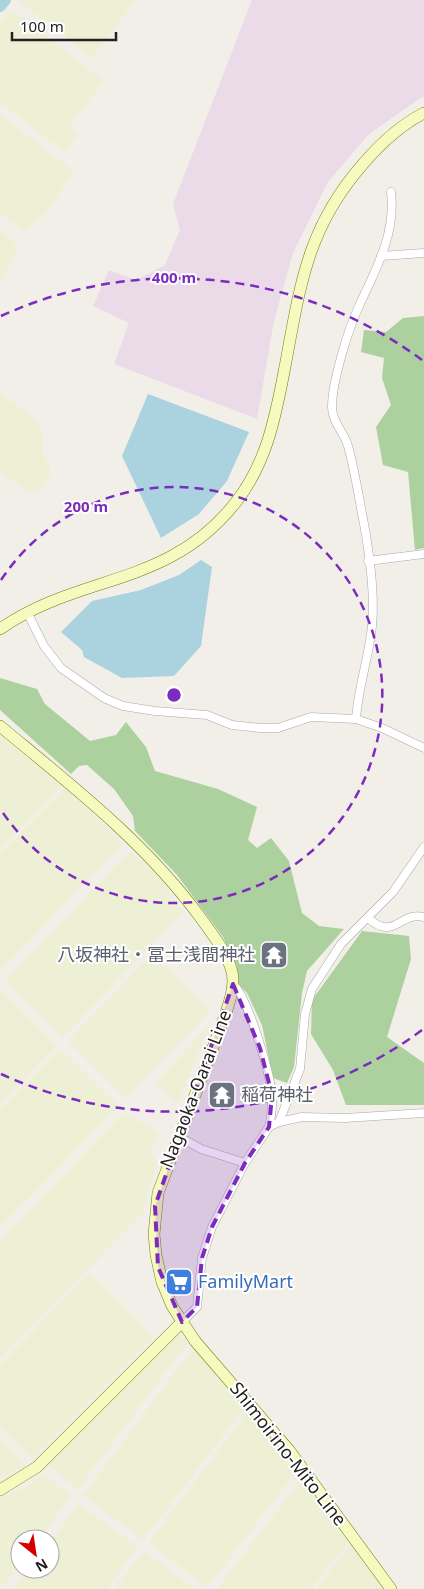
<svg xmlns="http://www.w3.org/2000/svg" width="424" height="1589" font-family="'Noto Sans','Noto Sans JP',sans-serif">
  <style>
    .industrial { fill: #ebdbe8 }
    .farmland { fill: #eef0d5 }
    .forest { fill: #add19e }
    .water { fill: #aad3df }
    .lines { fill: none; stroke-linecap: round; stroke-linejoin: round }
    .river { stroke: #aad3df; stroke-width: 12 }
    .street-casing { stroke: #a9a9a9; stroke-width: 9 }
    .secondary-casing { stroke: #707d05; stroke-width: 12 }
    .street { stroke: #fff; stroke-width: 8 }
    .secondary { stroke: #f7fabf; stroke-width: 11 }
    .marked { fill: #7b2cbf; fill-opacity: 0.2; stroke: #7b2cbf; stroke-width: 4; stroke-dasharray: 10 6; stroke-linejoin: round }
    .ring { fill: none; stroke: #7b2cbf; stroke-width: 2.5; stroke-dasharray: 9 6 }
    .labels { text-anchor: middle; stroke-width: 4; stroke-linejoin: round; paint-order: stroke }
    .worship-label { font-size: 18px; fill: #5b616d; stroke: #fff; text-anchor: end }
    .street-label { font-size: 18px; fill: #222; stroke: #fff }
    .shop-label { font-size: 18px; fill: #366cbe; stroke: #fff; text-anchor: start }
    .centre { fill: #7b2cbf; stroke: #fff; stroke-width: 2.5 }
    .ring-label { font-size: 15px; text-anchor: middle; font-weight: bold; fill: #7b2cbf; stroke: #fff; stroke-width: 4; stroke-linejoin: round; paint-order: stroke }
  </style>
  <rect width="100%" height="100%" fill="#f2efe9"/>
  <path class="industrial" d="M 252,0 L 424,0 L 424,97 L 419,99 L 368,135 L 328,182 L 293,253 L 274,321 L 257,419 L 114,364 L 129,323 L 93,306 L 109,270 L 136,280 L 165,265 L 180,230 L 173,204 Z"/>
  <g class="farmland">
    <path d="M 17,0 L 136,0 L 92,58 Z"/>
    <path d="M 11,9 L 104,81 L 69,126 L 79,133 L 64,152 L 0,102 L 0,23 Z"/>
    <path d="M 0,115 L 74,171 L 45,214 L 25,231 L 0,214 Z"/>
    <path d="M 0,230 L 15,243 L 16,250 L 13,261 L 0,283 Z"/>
    <path d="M 0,392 L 35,419 L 43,434 L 42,453 L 50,467 L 50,475 L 42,491 L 26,491 L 0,471 Z"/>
    <path d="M 0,733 L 62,786 L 0,849 Z"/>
    <path d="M 65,788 L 124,844 L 0,971 L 0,854 Z"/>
    <path d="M 130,851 L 159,877 L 183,912 L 63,1037 L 5,980 Z"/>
    <path d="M 152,954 L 210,1011 L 125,1098 L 68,1041 Z"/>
    <path d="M 0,990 L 57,1046 L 0,1103 Z"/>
    <path d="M 210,1024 L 178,1103 L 156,1083 Z"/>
    <path d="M 60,1049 L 119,1106 L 0,1227 L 0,1110 Z"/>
    <path d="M 124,1113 L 159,1132 L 149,1153 L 157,1160 L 143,1213 L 0,1358 L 0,1240 Z"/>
    <path d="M 90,1273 L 154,1337 L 33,1459 L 0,1426 L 0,1366 Z"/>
    <path d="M 177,1333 L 188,1342 L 78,1489 L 48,1465 Z"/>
    <path d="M 195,1345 L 246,1406 L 143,1540 L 83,1495 Z"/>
    <path d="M 248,1411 L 296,1471 L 207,1588 L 149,1542 Z"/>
    <path d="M 0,1439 L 26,1464 L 0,1479 Z"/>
    <path d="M 42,1473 L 71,1496 L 39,1539 L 20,1539 L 20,1564 L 0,1589 L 0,1498 L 30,1485 Z"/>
    <path d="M 303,1477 L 348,1542 L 311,1589 L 217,1589 Z"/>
    <path d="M 79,1504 L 138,1547 L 107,1589 L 14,1589 L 29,1569 L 50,1569 L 50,1542 Z"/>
    <path d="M 351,1544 L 386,1589 L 316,1589 Z"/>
    <path d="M 144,1551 L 195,1589 L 114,1589 Z"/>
  </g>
  <g class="forest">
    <path d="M 424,316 L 424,548 L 415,550 L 408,472 L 383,465 L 376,427 L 391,405 L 382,378 L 384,358 L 361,352 L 364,330 L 386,332 L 403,318 Z"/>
    <path d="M 0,678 L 37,689 L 45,704 L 90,741 L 116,735 L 126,722 L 146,747 L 155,771 L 218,789 L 257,807 L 248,840 L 257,848 L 271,838 L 289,861 L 302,913 L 319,926 L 344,929 L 307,971 L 302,993 L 294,1067 L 287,1083 L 273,1078 L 262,1025 L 247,993 L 238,984 L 237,966 L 223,937 L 177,875 L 135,831 L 133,816 L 114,789 L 87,765 L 79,766 L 71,774 L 0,710 Z"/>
    <path d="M 362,931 L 409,936 L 411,959 L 387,1037 L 424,1063 L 424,1105 L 346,1105 L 333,1070 L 311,1034 L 312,1000 Z"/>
  </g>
  <g class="water">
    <path d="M 148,394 L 249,432 L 227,481 L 199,514 L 161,538 L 122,456 Z"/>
    <path d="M 201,560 L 212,567 L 201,646 L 174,676 L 122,678 L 84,657 L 82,650 L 61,632 L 92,601 L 141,590 L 179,575 Z"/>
  </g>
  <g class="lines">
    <path class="river" d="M 0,6 L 5,0"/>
    <g class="street-casing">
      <g id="street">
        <path d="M 381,256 L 424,253"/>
        <path d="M 368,561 L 424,554"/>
        <path d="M 27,612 L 44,646 L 61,668 L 104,698 L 123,706 L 155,711 L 207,715 L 232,725 L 260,728 L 278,728 L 311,717 L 356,719 L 382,728 L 424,748"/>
        <path d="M 356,719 C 358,690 367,663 371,634 C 376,601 370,557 364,524 C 359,499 355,471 348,446 C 344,432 331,421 332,405 C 333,379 348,330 359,306 C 376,269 396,234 391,192"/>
        <path d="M 368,918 C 395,942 399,911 424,917"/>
        <path d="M 233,984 C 249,1000 270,1073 272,1096 C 273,1106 271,1117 269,1127"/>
        <path d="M 279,1122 L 300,1069 L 305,1014 L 312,989 L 341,944 L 393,892 L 424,847"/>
        <path d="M 178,1136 L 201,1149 L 245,1163"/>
        <path d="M 182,1322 L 197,1307 L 202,1258 L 212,1227 L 245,1163 L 269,1127 L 279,1122 L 302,1117 L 345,1118 L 424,1113"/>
      </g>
    </g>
    <g class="secondary-casing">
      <g id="secondary">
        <path d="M 0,629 C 80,573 169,588 236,502 C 266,464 275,419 284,372 C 300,289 305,230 363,164 C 380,144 401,125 424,113"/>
        <path d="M 0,726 C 71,785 145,842 200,917 C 212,934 227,952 232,972 C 235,986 230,1000 226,1013 L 158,1193 L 154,1234 L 156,1255 L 162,1282 L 172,1306 L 195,1341 L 289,1450 L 391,1589"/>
        <path d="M 0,1490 L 37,1467 L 182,1322"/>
      </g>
    </g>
    <use href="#street" class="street"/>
    <use href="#secondary" class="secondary"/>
  </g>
  <path class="marked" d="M 233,984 L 260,1048 L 272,1095 L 269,1127 L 245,1163 L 212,1227 L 202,1258 L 197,1307 L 182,1322 L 158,1267 L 155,1206 Z"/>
  <g class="ring">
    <path d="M1 580A208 208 0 1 1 1 810"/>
    <path d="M422 1030A417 417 0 0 1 1 1074M1 316A417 417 0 0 1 422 360"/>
  </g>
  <defs>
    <g id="temple-square" transform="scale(1.4375)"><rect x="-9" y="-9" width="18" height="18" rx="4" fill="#6b7280" stroke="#fff"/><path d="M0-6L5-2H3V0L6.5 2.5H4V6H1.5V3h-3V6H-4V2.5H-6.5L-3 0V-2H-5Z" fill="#fff"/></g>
    <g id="supermarket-square" transform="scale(1.4375)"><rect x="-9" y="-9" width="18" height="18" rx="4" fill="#3f7fe0" stroke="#fff"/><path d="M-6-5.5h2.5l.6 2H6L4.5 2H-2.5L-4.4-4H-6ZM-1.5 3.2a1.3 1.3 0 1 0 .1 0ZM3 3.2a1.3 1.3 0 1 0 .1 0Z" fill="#fff"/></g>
  </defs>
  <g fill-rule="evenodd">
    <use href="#temple-square" x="274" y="955"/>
    <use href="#temple-square" x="222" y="1095"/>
    <use href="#supermarket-square" x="179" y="1282"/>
  </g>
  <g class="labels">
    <g class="worship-label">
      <text x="255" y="961">八坂神社・冨士浅間神社</text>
      <text x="241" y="1101" text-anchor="start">稲荷神社</text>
    </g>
    <g class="street-label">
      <text transform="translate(196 1089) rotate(-69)" y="6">Nagaoka-Oarai Line</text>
      <text transform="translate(288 1454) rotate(52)" y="6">Shimoirino-Mito Line</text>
    </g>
    <g class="shop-label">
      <text x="198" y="1288">FamilyMart</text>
    </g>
  </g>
  <circle cx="174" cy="695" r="8" class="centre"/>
  <g class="ring-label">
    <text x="174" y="283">400 m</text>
    <text x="86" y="512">200 m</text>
  </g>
  <g transform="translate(35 1554) rotate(150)"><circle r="24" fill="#ffffff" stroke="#a7a7a7"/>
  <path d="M0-4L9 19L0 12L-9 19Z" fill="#d40000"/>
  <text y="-8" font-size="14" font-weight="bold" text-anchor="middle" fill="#222222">N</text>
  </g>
  <path d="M12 32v8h104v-8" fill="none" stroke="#222222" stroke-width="2.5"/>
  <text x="20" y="32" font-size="15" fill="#222222" stroke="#ffffff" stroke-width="4" paint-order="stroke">100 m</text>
</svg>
